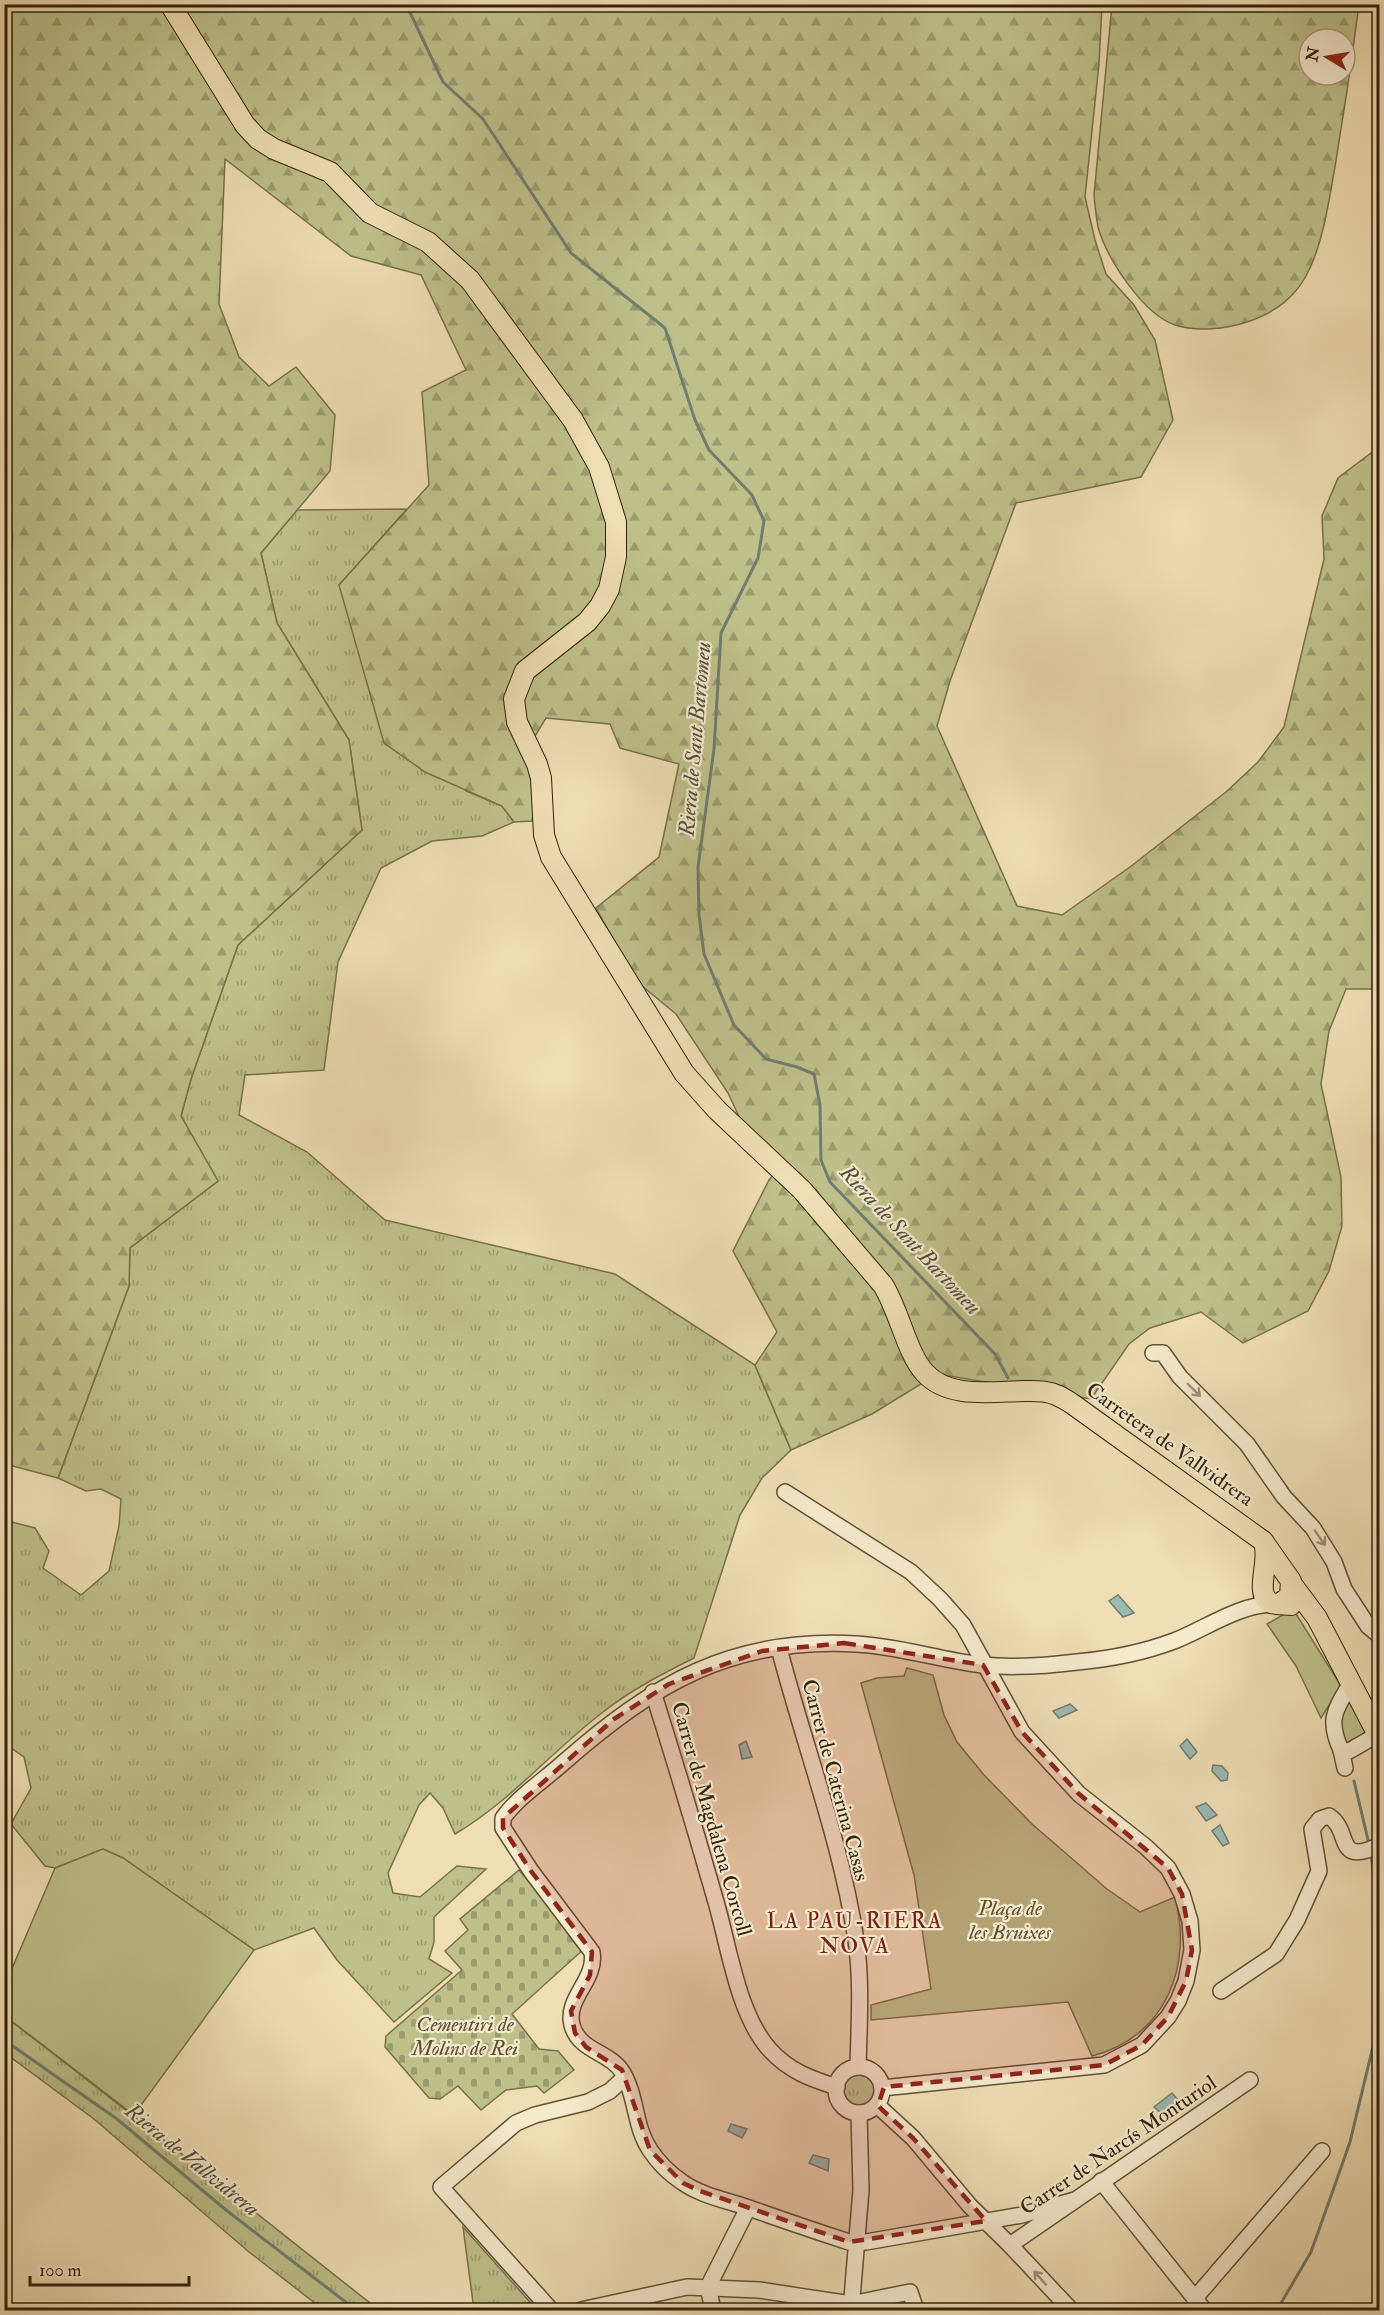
<svg xmlns="http://www.w3.org/2000/svg" width="1384" height="2315" font-family="'IM FELL Double Pica',serif">
  <style>
    .grass { fill: url(#grass-tufts); stroke: #78704a; stroke-width: 1.5 }
    .forest { fill: url(#forest-firs); stroke: #78704a; stroke-width: 1.5; fill-rule: evenodd }
    .cemetery { fill: url(#cemetery-stones); stroke: #78704a; stroke-width: 1.5 }
    .green { fill: #bec08a; stroke: #78704a; stroke-width: 1.5 }
    .water { fill: #9abbb2; stroke: #707d6f; stroke-width: 1.5 }
    .lines { fill: none; stroke-linecap: round; stroke-linejoin: round }
    .stream { stroke: #707d6f; stroke-width: 3 }
    .minor-casing { stroke: #605034; stroke-width: 18 }
    .major-casing { stroke: #31210a; stroke-width: 22 }
    .minor { stroke: #f5e9ce; stroke-width: 15 }
    .major { stroke: #efddb4; stroke-width: 20 }
    .oneway { stroke: #9d8f76 }
    .marked { fill: #8f2418; fill-opacity: 0.2; stroke: #8f2418; stroke-width: 4.5; stroke-dasharray: 12 8; stroke-linejoin: round }
    .labels { text-anchor: middle; stroke-width: 4.5; stroke-linejoin: round; paint-order: stroke }
    .street-label { font-size: 21px; fill: #31210a; stroke: #f5e9ce }
    .park-label { font-size: 21px; font-style: italic; fill: #5b5130; stroke: #f5e9ce }
    .water-label { font-size: 22px; font-style: italic; fill: #504f3c; stroke: #f5e9ce }
    .neighbourhood-label { font-size: 22px; letter-spacing: 1.5px; fill: #7a1f14; stroke: #f5e9ce }
  </style>
  <defs>
    <pattern id="grass-tufts" width="24" height="20" patternUnits="userSpaceOnUse" patternTransform="scale(1.5)"><rect width="24" height="20" fill="#bec08a"/><path d="M3 7l-1-3M5 7V3M7 7l1-3M15 17l-1-3M17 17v-4M19 17l1-3" fill="none" stroke="#9b9c6f"/></pattern>
    <pattern id="forest-firs" width="22" height="20" patternUnits="userSpaceOnUse" patternTransform="scale(1.5)"><rect width="22" height="20" fill="#bec08a"/><path d="M5 1l3.5 6h-7zM16 11l3.5 6h-7z" fill="#9b9c6f"/></pattern>
    <pattern id="cemetery-stones" width="16" height="16" patternUnits="userSpaceOnUse" patternTransform="scale(1.5)"><rect width="16" height="16" fill="#bec08a"/><path d="M2 7V4a2 2 0 0 1 4 0v3zM10 15v-3a2 2 0 0 1 4 0v3z" fill="#9b9c6f"/></pattern>
  </defs>
  <rect width="100%" height="100%" fill="#efddb4"/>
  <filter id="stains"><feTurbulence type="fractalNoise" baseFrequency=".00333" numOctaves="4"/><feColorMatrix values="0 0 0 0 .2 0 0 0 0 .09 0 0 0 0 .02 0 0 0 .5 -.17"/></filter>
  <radialGradient id="worn" r=".72"><stop offset=".6" stop-color="#630" stop-opacity="0"/><stop offset="1" stop-color="#630" stop-opacity=".3"/></radialGradient>
  <g class="grass">
    <path d="M 407,509 L 339,585 L 466,791 L 502,806 L 514,822 L 482,836 L 432,841 L 381,868 L 338,962 L 324,1070 L 245,1075 L 239,1115 L 307,1152 L 385,1220 L 615,1274 L 755,1365 L 791,1450 L 762,1478 L 740,1515 L 694,1658 C 662,1674 631,1690 603,1712 C 552,1751 511,1801 455,1834 L 443,1808 L 430,1793 L 419,1805 L 388,1873 L 393,1893 L 420,1897 L 457,1866 L 486,1869 L 434,1917 L 434,1942 L 429,1959 L 452,1973 L 394,2022 L 337,1960 L 314,1928 L 254,1950 L 123,1858 L 103,1849 L 55,1868 L 45,1866 L 11,1824 L 31,1788 L 24,1757 L 5,1744 L 4,1520 L 35,1528 L 49,1551 L 43,1568 L 81,1595 L 109,1571 L 119,1526 L 121,1499 L 101,1489 L 86,1491 L 58,1478 L 129,1286 L 130,1248 L 218,1181 L 181,1116 L 191,1079 L 238,945 L 362,830 L 349,740 L 277,623 L 261,553 L 297,510 Z"/>
    <path d="M 4,2016 C 131,2112 254,2212 379,2310 L 324,2310 L 249,2252 L 94,2119 L 5,2053 Z"/>
    <circle cx="859" cy="2090" r="16"/>
    <path d="M 463,2227 L 529,2301 L 535,2310 L 474,2310 Z"/>
  </g>
  <g class="forest">
    <path d="M 4,5 L 1102,5 L 1099,64 L 1085,197 L 1095,240 L 1106,274 L 1134,305 L 1155,340 L 1173,420 L 1141,477 L 1016,503 L 950,681 L 937,726 L 1017,906 L 1062,915 L 1130,867 L 1226,792 L 1258,762 L 1284,727 L 1324,559 L 1322,516 L 1338,478 L 1379,447 L 1379,989 L 1346,989 L 1329,1031 L 1321,1084 L 1341,1177 L 1342,1226 L 1329,1271 L 1308,1311 L 1243,1343 L 1201,1312 L 1150,1328 L 1129,1344 L 1091,1399 L 937,1374 L 872,1414 L 791,1450 L 755,1365 L 777,1332 L 733,1251 L 769,1180 L 784,1163 L 742,1123 L 728,1093 L 676,1014 L 636,981 L 596,908 L 659,857 L 679,764 L 620,748 L 610,724 L 546,718 L 535,736 L 533,821 L 514,822 L 502,806 L 425,772 L 384,743 L 339,585 L 429,485 L 422,392 L 466,370 L 421,275 L 351,256 L 225,159 L 219,304 L 239,357 L 269,386 L 296,367 L 335,415 L 330,471 L 261,553 L 277,623 L 349,740 L 362,830 L 238,945 L 191,1079 L 181,1116 L 218,1181 L 130,1248 L 129,1286 L 58,1478 L 5,1464 L 4,571 C 16,550 15,526 4,505 Z"/>
    <path d="M 1112,5 L 1359,5 C 1352,59 1344,113 1335,167 C 1329,200 1324,237 1310,268 C 1297,297 1276,312 1247,322 C 1226,329 1197,332 1175,325 C 1143,314 1107,259 1098,227 C 1096,217 1095,206 1094,195 ZM 1309,39 L 1345,39 L 1345,75 L 1309,75 Z"/>
  </g>
  <path class="cemetery" d="M 519,1870 L 585,1948 L 512,2014 L 539,2049 L 558,2051 L 574,2070 L 544,2093 L 537,2086 L 506,2090 L 481,2110 L 458,2086 L 440,2099 L 429,2098 L 385,2047 L 386,2036 L 462,1970 L 445,1951 L 468,1930 L 460,1919 Z"/>
  <g class="green">
    <path d="M 1293,1609 L 1341,1686 L 1321,1718 L 1296,1666 L 1267,1624 Z"/>
    <path d="M 907,1668 L 933,1675 L 944,1715 L 957,1742 L 984,1775 L 1032,1824 L 1107,1889 L 1140,1912 L 1175,1897 C 1193,1966 1166,2037 1092,2056 L 1068,2002 L 871,2020 L 871,2005 L 931,1989 L 914,1875 L 861,1683 L 877,1678 L 904,1676 Z"/>
    <path d="M 1351,1696 L 1368,1733 L 1344,1744 L 1334,1716 Z"/>
    <path d="M 103,1849 L 123,1858 L 254,1950 L 134,2115 L 5,2016 L 5,1985 L 55,1868 Z"/>
  </g>
  <g class="water">
    <path d="M 1118,1595 L 1134,1613 L 1123,1617 L 1109,1601 Z"/>
    <path d="M 1070,1704 L 1077,1710 L 1059,1718 L 1053,1711 Z"/>
    <path d="M 1187,1739 L 1197,1752 L 1190,1759 L 1180,1746 Z"/>
    <path d="M 746,1741 L 752,1757 L 742,1759 L 739,1745 Z"/>
    <path d="M 1213,1765 L 1222,1766 L 1228,1773 L 1227,1780 L 1221,1781 L 1212,1771 Z"/>
    <path d="M 1206,1803 L 1217,1815 L 1206,1821 L 1196,1807 Z"/>
    <path d="M 1220,1825 L 1229,1843 L 1223,1846 L 1212,1831 Z"/>
    <path d="M 1172,2093 L 1178,2100 L 1162,2114 L 1154,2107 Z"/>
    <path d="M 731,2124 L 747,2129 L 742,2138 L 728,2131 Z"/>
    <path d="M 813,2155 L 829,2159 L 828,2171 L 809,2163 Z"/>
  </g>
  <g class="lines">
    <g class="stream">
      <path d="M 406,4 L 443,82 L 483,119 L 571,253 L 665,328 L 695,420 L 709,450 L 752,495 L 764,521 L 758,558 L 721,633 L 714,749 L 698,867 L 699,915 L 704,954 L 734,1025 L 766,1059 L 797,1067 L 814,1074 L 820,1105 L 821,1160 L 830,1182 L 995,1354 L 1008,1378"/>
      <path d="M 1354,1781 L 1369,1844"/>
      <path d="M 4,2040 L 117,2119 L 226,2210 L 356,2310"/>
      <path d="M 1277,2310 L 1311,2252 L 1331,2196 L 1350,2142 L 1376,2034 L 1378,1910 L 1371,1853"/>
    </g>
    <g class="minor-casing">
      <g id="minor">
        <path d="M 1153,1353 L 1163,1353 L 1180,1377 L 1247,1444 L 1284,1497 L 1313,1528 L 1334,1562 L 1344,1589 L 1368,1626 L 1380,1636"/>
        <path d="M 785,1492 L 911,1572 L 940,1599 L 963,1625 L 1022,1732 L 1079,1794 L 1146,1847 L 1168,1868 L 1182,1894 L 1190,1921 L 1192,1950 L 1186,1981 L 1178,2001 L 1168,2017 L 1142,2045 L 1104,2065 L 882,2088"/>
        <path d="M 779,1648 C 804,1745 841,1841 856,1940 C 862,1982 859,2025 858,2067"/>
        <path d="M 1351,1683 C 1335,1710 1327,1719 1341,1750 L 1349,1751 L 1377,1735"/>
        <path d="M 653,1692 C 675,1762 696,1832 716,1902 C 729,1947 738,2015 770,2050 C 789,2071 811,2079 837,2087"/>
        <path d="M 1341,1750 L 1345,1768"/>
        <path d="M 1221,1991 L 1276,1954 L 1297,1920 L 1319,1871 L 1312,1829 L 1320,1819 L 1329,1816 C 1352,1831 1334,1867 1380,1845"/>
        <circle cx="859" cy="2090" r="23"/>
        <path d="M 877,2105 L 913,2138 L 970,2206 L 1010,2245 L 1071,2310"/>
        <path d="M 1101,2181 L 1204,2310"/>
        <path d="M 1075,2200 L 1022,2215 L 866,2242 L 849,2242 C 815,2231 780,2219 746,2207 C 725,2200 700,2195 682,2182 C 670,2174 658,2162 650,2150 C 634,2126 637,2097 623,2073 C 610,2051 579,2052 572,2025 C 565,1998 597,1980 592,1952 L 531,1871 L 503,1828 L 503,1818 C 518,1797 543,1781 563,1763 C 653,1684 731,1637 856,1644 C 898,1646 940,1660 982,1665 C 1013,1668 1045,1666 1077,1662 C 1110,1659 1142,1653 1174,1641 C 1207,1628 1239,1604 1275,1604"/>
        <path d="M 1010,2245 L 1250,2080"/>
        <path d="M 1195,2298 L 1322,2151"/>
        <path d="M 551,2310 L 441,2187 L 516,2123 L 535,2115 L 588,2102 L 610,2091 L 625,2077"/>
        <path d="M 581,2310 L 687,2287 L 759,2290 L 851,2304 L 910,2292 L 916,2310"/>
        <path d="M 713,2310 L 708,2287 L 748,2208"/>
        <path d="M 851,2310 L 861,2190 L 859,2113"/>
      </g>
    </g>
    <g class="major-casing">
      <g id="major">
        <path d="M 170,4 L 245,125 L 258,139 L 274,149 L 330,172 L 370,213 L 428,242 L 470,280 L 573,420 L 599,467 L 616,522 L 616,557 L 609,589 L 600,606 L 587,622 L 525,671 L 514,699 L 517,722 L 537,764 L 541,778 L 544,835 L 551,857 L 684,1073 L 717,1110 L 802,1190 L 883,1285 C 899,1310 907,1354 925,1373 C 953,1404 1009,1387 1046,1392 C 1055,1393 1063,1398 1071,1403 L 1263,1541 L 1291,1581 L 1290,1596 L 1279,1604"/>
        <path d="M 1264,1543 C 1271,1561 1253,1595 1271,1603 C 1277,1605 1285,1604 1291,1605"/>
        <path d="M 1291,1583 L 1317,1618 L 1380,1739"/>
      </g>
    </g>
    <use href="#minor" class="minor"/>
    <use href="#major" class="major"/>
  </g>
  <defs><path id="oneway-shaft" d="M-6 0H5M1.5-3L5.5 0L1.5 3" fill="none" stroke-width="1.6" stroke-linecap="round" stroke-linejoin="round" transform="scale(1.5)"/></defs>
  <g class="oneway">
    <use href="#oneway-shaft" transform="translate(1194 1390) rotate(44)"/>
    <use href="#oneway-shaft" transform="translate(1320 1538) rotate(55)"/>
    <use href="#oneway-shaft" transform="translate(1040 2278) rotate(-131)"/>
  </g>
  <path class="marked" d="M 844,1643 L 983,1665 L 1022,1732 L 1079,1794 L 1168,1868 L 1182,1894 L 1192,1950 L 1186,1981 L 1168,2017 L 1142,2045 L 1104,2065 L 884,2087 L 878,2106 L 913,2138 L 986,2221 L 849,2242 L 700,2191 L 683,2183 L 650,2150 L 622,2070 L 586,2047 L 575,2033 L 571,2011 L 590,1975 L 592,1952 L 531,1871 L 503,1828 L 503,1818 L 614,1719 L 669,1684 L 762,1651 Z"/>
  <g class="labels">
    <g class="street-label">
      <text transform="translate(1170 1444) rotate(35)" y="7">Carretera de Vallvidrera</text>
      <text transform="translate(836 1780) rotate(75)" y="7">Carrer de Caterina Casas</text>
      <text transform="translate(712 1819) rotate(74)" y="7">Carrer de Magdalena Corcoll</text>
      <text transform="translate(1118 2145) rotate(-34)" y="7">Carrer de Narcís Monturiol</text>
    </g>
    <g class="park-label">
      <text x="1010" y="1915">Plaça de<tspan x="1010" dy="24">les Bruixes</tspan></text>
      <text x="465" y="2031">Cementiri de<tspan x="465" dy="24">Molins de Rei</tspan></text>
    </g>
    <g class="water-label">
      <text transform="translate(694 739) rotate(-85)" y="8">Riera de Sant Bartomeu</text>
      <text transform="translate(911 1239) rotate(47)" y="8">Riera de Sant Bartomeu</text>
      <text transform="translate(193 2159) rotate(39)" y="8">Riera de Vallvidrera</text>
    </g>
    <g class="neighbourhood-label">
      <text x="855" y="1928">LA PAU-RIERA<tspan x="855" dy="25">NOVA</tspan></text>
    </g>
  </g>
  <rect width="1384" height="2315" fill="none" stroke="#efddb4" stroke-width="24"/>
  <rect x="6" y="6" width="1372" height="2303" fill="none" stroke="#31210a" stroke-width="3"/>
  <rect x="12" y="12" width="1360" height="2291" fill="none" stroke="#31210a" stroke-width="1.5"/>
  <g transform="translate(1327 57) rotate(281)"><circle r="28" fill="#f5e9ce" stroke="#a79980" stroke-width="1.5"/>
  <path d="M0-4.5L10 22L0 15L-10 22Z" fill="#8f2418"/>
  <text y="-9" font-size="16" font-weight="bold" text-anchor="middle" fill="#31210a">N</text>
  </g>
  <path d="M30 2276v9h159v-9" fill="none" stroke="#31210a" stroke-width="3"/>
  <text x="39" y="2276" font-size="18" fill="#31210a" stroke="#f5e9ce" stroke-width="4.5" paint-order="stroke">100 m</text>
  <rect width="100%" height="100%" filter="url(#stains)"/>
  <rect width="100%" height="100%" fill="url(#worn)"/>
</svg>
